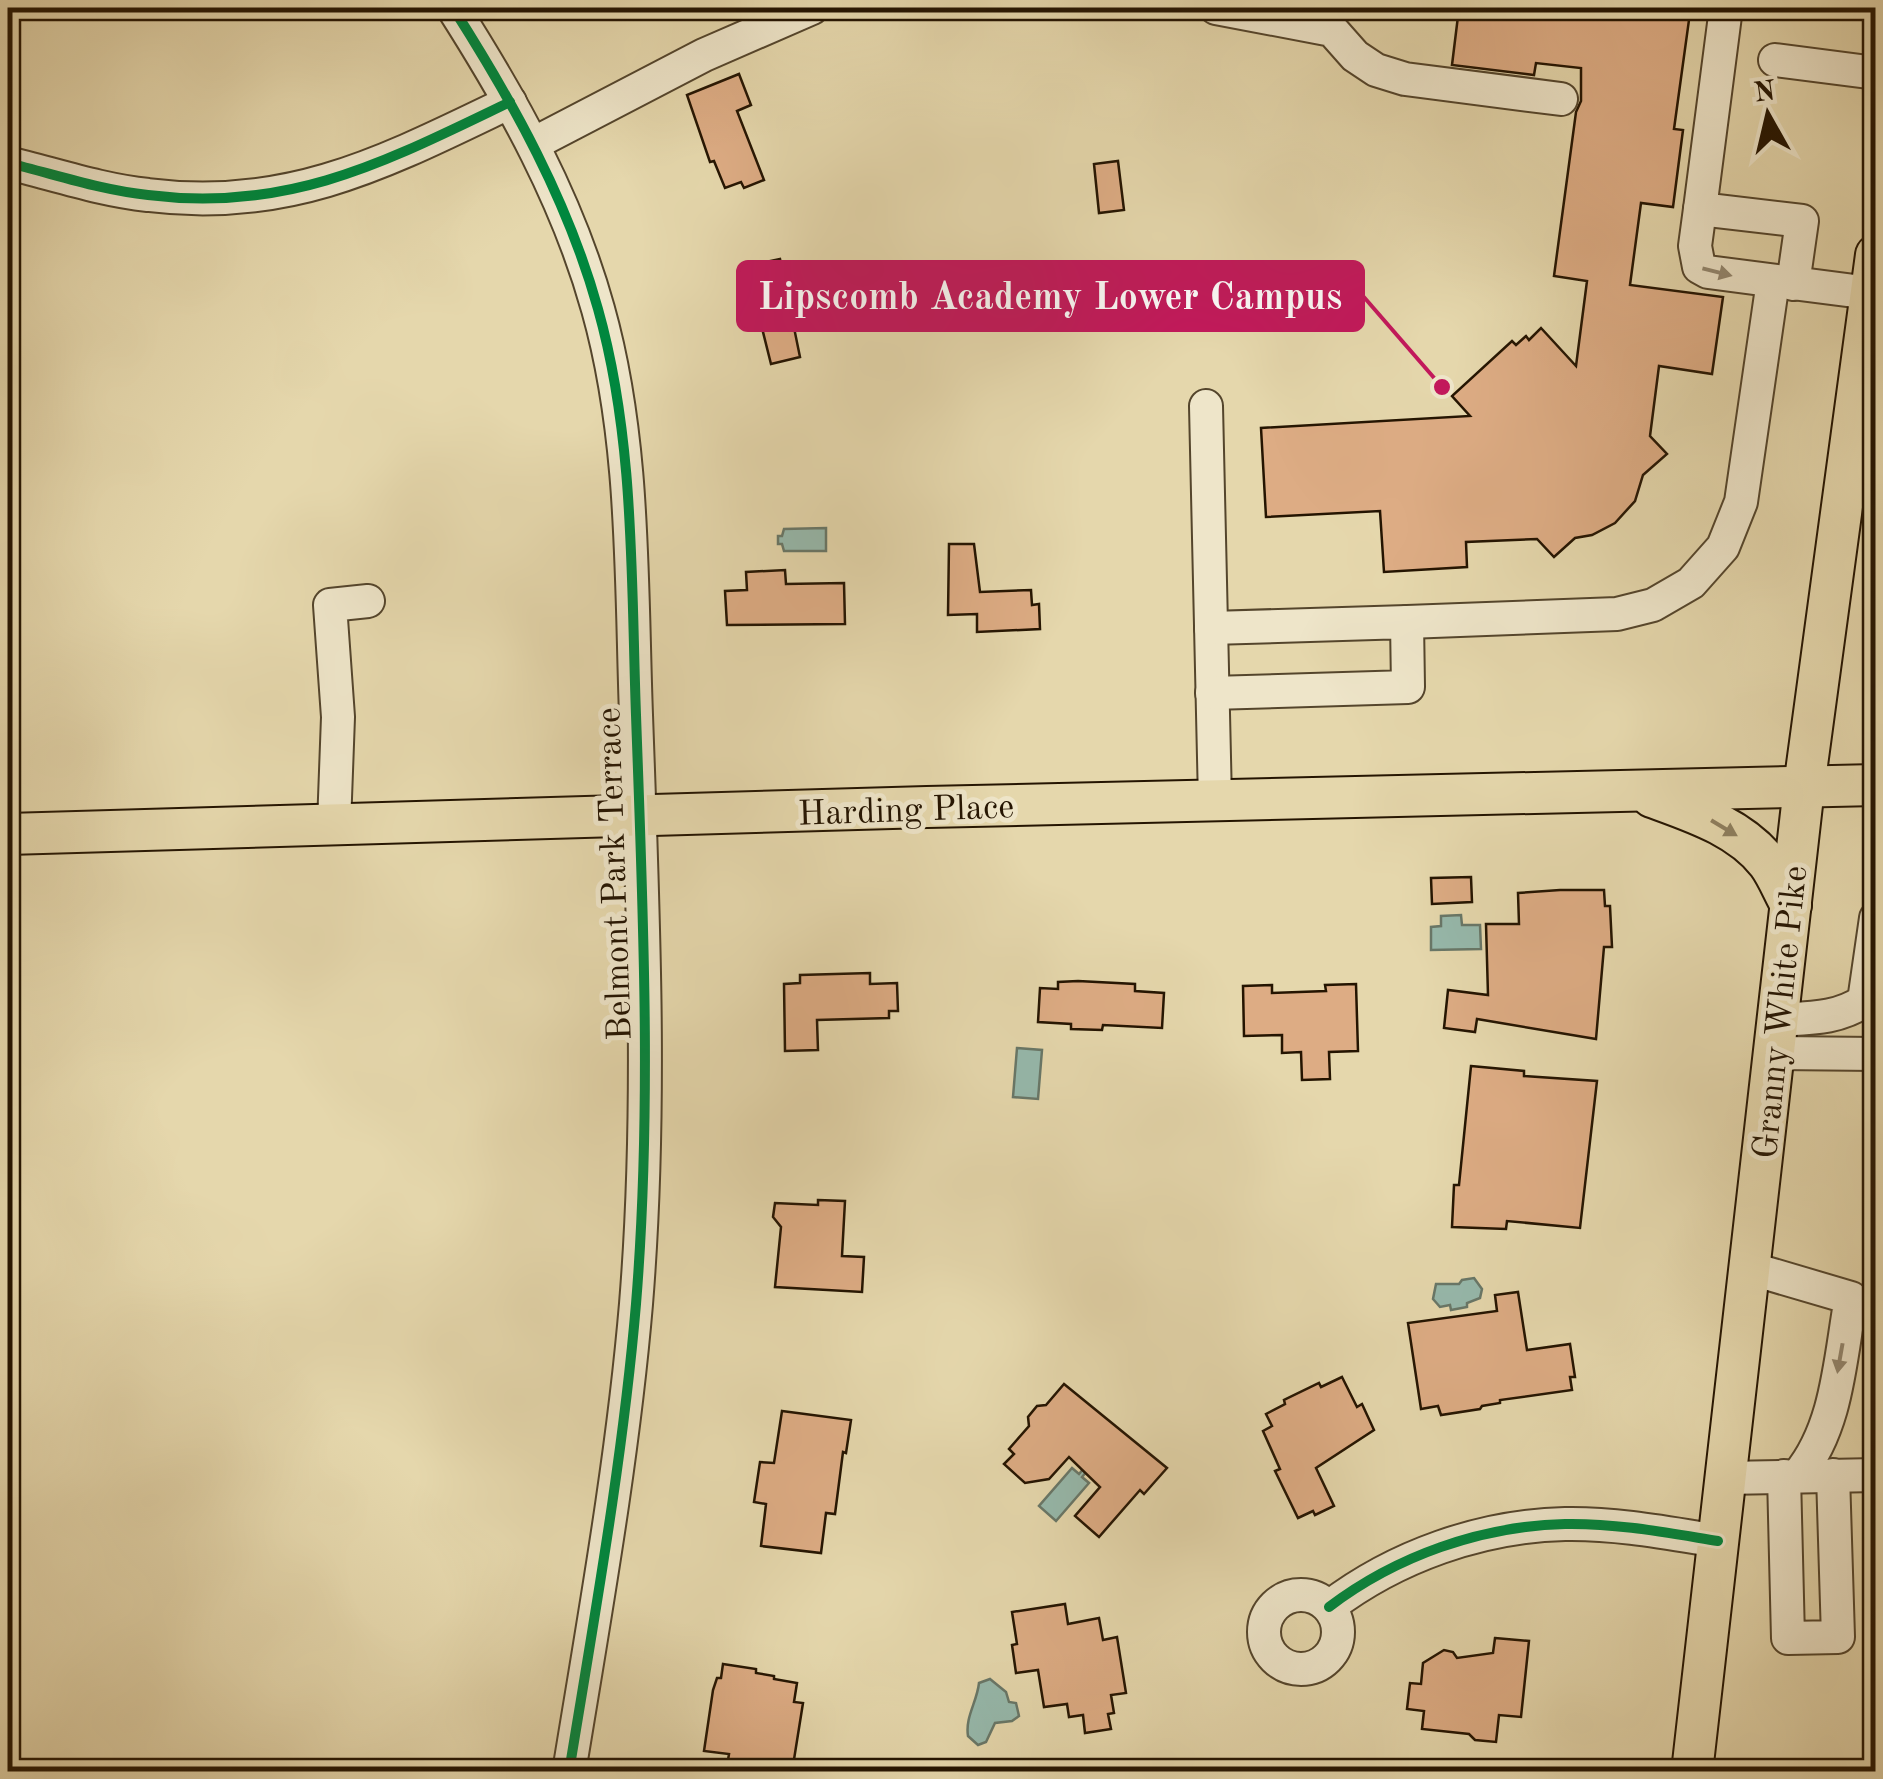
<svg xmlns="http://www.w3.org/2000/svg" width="1883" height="1779" font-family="'Old Standard TT',serif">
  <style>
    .water { fill: #96b9ac; stroke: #687768; stroke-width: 2.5 }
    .building { fill: #ddac84; stroke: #241401; stroke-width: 2.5 }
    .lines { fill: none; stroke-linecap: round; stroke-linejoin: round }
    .minor-casing { stroke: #54452c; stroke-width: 36 }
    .major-casing { stroke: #241401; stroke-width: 44 }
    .minor { stroke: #eee5c9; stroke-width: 32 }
    .major { stroke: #e5d7ac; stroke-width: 40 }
    .cycleway-casing { stroke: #eee5c9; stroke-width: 16 }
    .cycleway { stroke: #00873e; stroke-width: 10 }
    .oneway { fill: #93876f }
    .oneway2 { fill: #8e7f5f }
    .labels { text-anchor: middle; stroke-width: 10; stroke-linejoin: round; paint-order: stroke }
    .street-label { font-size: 35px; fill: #241401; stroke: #eee5c9 }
    .leader { fill: none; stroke: #c2185b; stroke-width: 4 }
    .callout-dot { fill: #c2185b; stroke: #eee5c9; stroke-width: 4 }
    .callout { fill: #c2185b; stroke: #c2185b; stroke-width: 4 }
    .callout-label { font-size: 38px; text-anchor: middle; font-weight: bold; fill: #fff }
  </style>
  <rect width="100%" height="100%" fill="#e5d7ac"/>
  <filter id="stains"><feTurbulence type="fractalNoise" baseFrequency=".002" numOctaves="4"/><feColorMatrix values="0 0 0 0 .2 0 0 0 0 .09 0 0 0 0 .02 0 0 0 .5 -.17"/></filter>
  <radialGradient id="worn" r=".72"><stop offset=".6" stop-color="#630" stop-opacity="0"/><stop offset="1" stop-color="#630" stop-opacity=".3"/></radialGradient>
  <g class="water">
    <path d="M 826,528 L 826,551 L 784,551 L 782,544 L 778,544 L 778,536 L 782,536 L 784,529 Z"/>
    <path d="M 1461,915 L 1462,925 L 1480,925 L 1481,949 L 1431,950 L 1431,927 L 1441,926 L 1441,916 Z"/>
    <path d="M 1017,1048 L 1042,1050 L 1038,1099 L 1013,1097 Z"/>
    <path d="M 1474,1278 L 1482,1289 L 1480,1298 L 1467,1303 L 1467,1307 L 1451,1310 L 1450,1305 L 1440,1307 L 1433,1299 L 1436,1284 L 1459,1284 L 1462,1280 Z"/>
    <path d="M 1072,1468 L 1079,1474 L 1084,1468 L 1087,1471 L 1082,1477 L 1089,1483 L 1056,1521 L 1039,1506 Z"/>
    <path d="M 990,1679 L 1006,1692 L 1009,1702 L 1016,1703 L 1019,1716 L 1012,1721 L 995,1723 L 986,1742 L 978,1745 L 968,1736 C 965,1717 977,1702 979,1683 Z"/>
  </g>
  <g class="building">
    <path d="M 1459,8 L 1678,8 L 1689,20 L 1674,129 L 1683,130 L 1673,207 L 1641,203 L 1630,285 L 1723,297 L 1712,374 L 1659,366 L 1650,436 L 1667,454 L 1643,475 L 1635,501 L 1615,523 L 1592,535 L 1575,538 L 1554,557 L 1537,539 L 1466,542 L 1467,567 L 1384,572 L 1380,511 L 1266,517 L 1261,428 L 1470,416 L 1452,396 L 1512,341 L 1516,345 L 1526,336 L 1529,340 L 1541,328 L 1576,366 L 1587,281 L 1554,276 L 1576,112 L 1581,101 L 1581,68 L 1536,63 L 1534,75 L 1452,65 Z"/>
    <path d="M 739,74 L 751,105 L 737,111 L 764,180 L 744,188 L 741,182 L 725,188 L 714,161 L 710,162 L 687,95 Z"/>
    <path d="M 1118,161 L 1124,210 L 1099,213 L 1094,164 Z"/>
    <path d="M 780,259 L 800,357 L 771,364 L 748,272 L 757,271 L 756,264 Z"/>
    <path d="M 949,544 L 974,544 L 980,592 L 1031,590 L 1032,605 L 1039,604 L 1040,629 L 977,632 L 977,614 L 948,615 Z"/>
    <path d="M 785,570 L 786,584 L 844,583 L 845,624 L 727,625 L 725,591 L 747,590 L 746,572 Z"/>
    <path d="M 1471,877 L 1472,902 L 1432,904 L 1431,878 Z"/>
    <path d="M 1560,890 L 1604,890 L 1605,906 L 1610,906 L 1612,947 L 1604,947 L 1596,1039 L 1477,1019 L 1475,1032 L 1444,1028 L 1448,990 L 1488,995 L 1486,924 L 1519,924 L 1518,893 Z"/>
    <path d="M 870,973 L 870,984 L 897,983 L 898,1011 L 889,1011 L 889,1018 L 817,1020 L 818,1050 L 785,1051 L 784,984 L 800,983 L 800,975 Z"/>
    <path d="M 1078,981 L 1135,984 L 1135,991 L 1164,993 L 1162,1028 L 1103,1025 L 1102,1030 L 1071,1029 L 1071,1024 L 1038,1022 L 1040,988 L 1058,989 L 1058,982 Z"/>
    <path d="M 1356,984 L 1358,1051 L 1329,1052 L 1330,1079 L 1302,1080 L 1301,1052 L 1282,1053 L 1282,1035 L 1244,1036 L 1243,986 L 1272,985 L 1272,993 L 1326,991 L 1325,985 Z"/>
    <path d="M 1471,1066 L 1524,1071 L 1524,1076 L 1597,1081 L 1580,1228 L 1507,1221 L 1506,1229 L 1452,1227 L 1454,1185 L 1459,1185 Z"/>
    <path d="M 818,1200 L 845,1201 L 842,1256 L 864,1257 L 862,1292 L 775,1287 L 781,1227 L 773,1217 L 775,1203 L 818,1205 Z"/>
    <path d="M 1518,1292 L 1527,1350 L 1570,1344 L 1575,1377 L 1570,1377 L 1572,1390 L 1500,1400 L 1500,1403 L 1482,1406 L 1480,1409 L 1441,1415 L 1438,1406 L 1421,1409 L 1408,1323 L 1497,1311 L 1495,1295 Z"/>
    <path d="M 1342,1377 L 1357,1407 L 1362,1404 L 1374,1430 L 1316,1468 L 1334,1506 L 1315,1515 L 1313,1511 L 1298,1518 L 1275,1471 L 1280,1469 L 1263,1431 L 1272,1426 L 1266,1414 L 1285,1404 L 1284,1400 L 1319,1383 L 1321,1387 Z"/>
    <path d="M 1064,1384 L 1167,1468 L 1144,1494 L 1140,1490 L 1099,1537 L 1075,1516 L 1100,1487 L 1069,1457 L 1049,1479 L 1025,1483 L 1004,1464 L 1014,1454 L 1009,1449 L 1029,1426 L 1028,1417 L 1037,1406 L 1046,1405 Z"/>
    <path d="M 782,1411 L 851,1420 L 846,1453 L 843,1452 L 835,1514 L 826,1513 L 821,1553 L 761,1546 L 766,1504 L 754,1502 L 760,1462 L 774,1463 Z"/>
    <path d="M 1065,1604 L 1068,1624 L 1099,1618 L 1103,1640 L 1117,1637 L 1126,1693 L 1111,1695 L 1114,1713 L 1108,1714 L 1111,1729 L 1085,1733 L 1083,1715 L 1069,1717 L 1067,1704 L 1044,1707 L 1038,1670 L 1016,1673 L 1012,1645 L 1017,1644 L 1012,1612 Z"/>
    <path d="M 1495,1638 L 1529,1641 L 1521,1717 L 1499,1715 L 1496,1742 L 1475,1740 L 1469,1734 L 1422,1729 L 1424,1711 L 1407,1709 L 1410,1683 L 1421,1684 L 1423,1663 L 1444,1650 L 1453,1652 L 1457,1658 L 1493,1653 Z"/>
    <path d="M 723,1664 L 756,1669 L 756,1673 L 774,1676 L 774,1679 L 797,1683 L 794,1702 L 803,1703 L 792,1772 L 726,1772 L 729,1754 L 704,1751 L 713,1690 L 717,1678 L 721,1678 Z"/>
  </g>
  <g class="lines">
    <g class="minor-casing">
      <g id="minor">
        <path d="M 453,8 C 513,102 568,201 598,309 C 635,440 631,580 636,715 C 643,911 652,1108 636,1304 C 623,1458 594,1619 569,1772"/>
        <path d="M 1216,8 L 1332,30 L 1355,56 L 1376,70 L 1405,79 L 1561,99"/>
        <path d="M 1726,8 L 1700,209 L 1802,221 L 1793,284"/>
        <path d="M 1775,60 L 1876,73"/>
        <path d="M 533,144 L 704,55 L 812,8"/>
        <path d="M 8,163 C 54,174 100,190 148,195 C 290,213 387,161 510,102"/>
        <path d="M 1700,209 L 1695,246 L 1699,267 L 1708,272 L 1870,293"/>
        <path d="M 1206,406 L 1215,801"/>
        <path d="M 1407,622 L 1617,614 L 1653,605 L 1691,583 L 1723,547 L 1741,502 L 1773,281"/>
        <path d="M 1211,628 L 1407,622 L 1408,687 L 1212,693"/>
        <path d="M 334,825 L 338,717 L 330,605 L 368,601"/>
        <path d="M 1778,1020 C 1809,1018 1838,1019 1864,1001 L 1876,918"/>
        <path d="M 1775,1053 L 1876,1054"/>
        <path d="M 1749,1268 L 1851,1298 C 1840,1358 1838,1427 1798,1475"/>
        <path d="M 1784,1476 L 1788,1638 L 1838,1637 L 1833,1475"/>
        <path d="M 1725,1478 L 1876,1475"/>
        <circle cx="1301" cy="1632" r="37"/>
        <path d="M 1329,1607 C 1396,1556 1481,1526 1565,1524 C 1616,1523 1668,1533 1718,1541"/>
      </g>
    </g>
    <g class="major-casing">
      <g id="major">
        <path d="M 1652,797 C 1693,812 1740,827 1768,863 C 1777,875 1783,891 1791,905"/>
        <path d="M 8,834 L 927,807 L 1876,785"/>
        <path d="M 1692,1772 L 1804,787 L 1876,255"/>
      </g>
    </g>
    <use href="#minor" class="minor"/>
    <use href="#major" class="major"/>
    <g class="cycleway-casing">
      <g id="cycleway">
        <path d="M 453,8 C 513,102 568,201 598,309 C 635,440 631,580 636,715 C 643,911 652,1108 636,1304 C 623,1458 594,1619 569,1772"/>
        <path d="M 8,163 C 54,174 100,190 148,195 C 290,213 387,161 510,102"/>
        <path d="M 1329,1607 C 1396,1556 1481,1526 1565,1524 C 1616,1523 1668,1533 1718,1541"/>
      </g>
    </g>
    <use href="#cycleway" class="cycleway"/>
  </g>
  <defs><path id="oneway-solid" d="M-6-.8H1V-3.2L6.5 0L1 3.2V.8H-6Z" transform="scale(2.5)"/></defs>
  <g class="oneway">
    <use href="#oneway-solid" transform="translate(1717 272) rotate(14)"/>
    <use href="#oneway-solid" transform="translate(1840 1358) rotate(100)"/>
  </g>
  <use class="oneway2" href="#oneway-solid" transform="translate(1724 828) rotate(31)"/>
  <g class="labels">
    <g class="street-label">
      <text transform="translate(906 809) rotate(-2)" y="12">Harding Place</text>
      <text transform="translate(613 874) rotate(-92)" y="12">Belmont Park Terrace</text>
      <text transform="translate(1779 1012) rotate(-84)" y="12">Granny White Pike</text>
    </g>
  </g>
  <path class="leader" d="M1442 387L1363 296"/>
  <circle class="callout-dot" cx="1442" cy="387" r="10"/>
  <rect class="callout" x="738" y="262" width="625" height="68" rx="10"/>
  <g class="callout-label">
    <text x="1050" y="309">Lipscomb Academy Lower Campus</text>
  </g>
  <rect width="1883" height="1779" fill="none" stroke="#e5d7ac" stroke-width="40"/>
  <rect x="10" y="10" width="1863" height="1759" fill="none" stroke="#241401" stroke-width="5"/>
  <rect x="20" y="20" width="1843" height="1739" fill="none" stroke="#241401" stroke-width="2.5"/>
  <g transform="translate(1768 115) rotate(352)" stroke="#eee5c9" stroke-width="8" paint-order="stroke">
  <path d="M0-8L18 38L0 25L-18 38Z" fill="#241401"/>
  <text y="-15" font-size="28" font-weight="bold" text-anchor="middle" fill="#241401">N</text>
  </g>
  <rect width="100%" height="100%" filter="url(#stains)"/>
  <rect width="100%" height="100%" fill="url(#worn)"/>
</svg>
